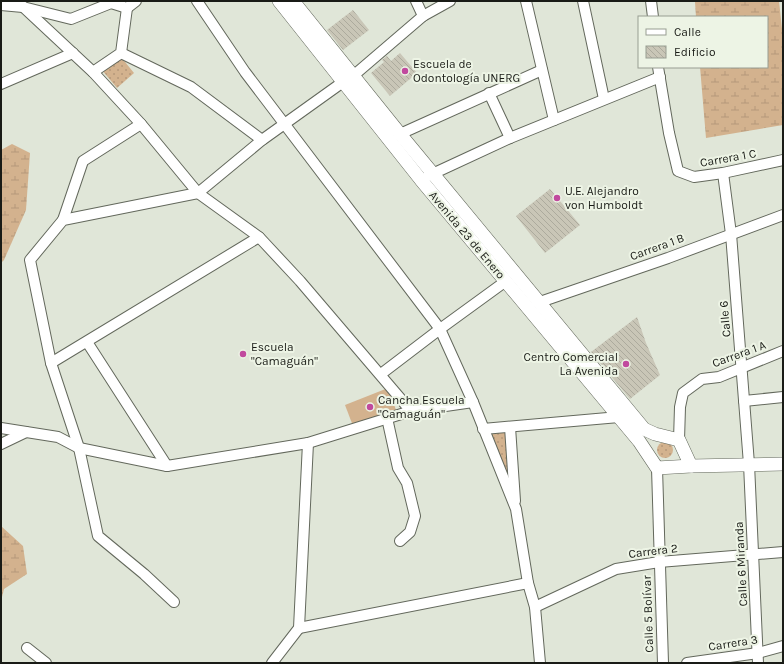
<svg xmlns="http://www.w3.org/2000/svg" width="784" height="664" font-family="Karla,sans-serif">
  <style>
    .wetland { fill: url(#wetland-marsh) }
    .park { fill: url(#park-dots) }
    .pitch { fill: #d3b28e }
    .building { fill: url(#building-back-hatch) }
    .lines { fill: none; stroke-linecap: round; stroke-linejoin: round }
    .minor-casing { stroke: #63685c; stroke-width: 12 }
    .major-casing { stroke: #63685c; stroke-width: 14 }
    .minor { stroke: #fff; stroke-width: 10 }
    .major { stroke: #fff; stroke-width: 13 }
    .poi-dot { fill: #c1499e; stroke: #edf4e5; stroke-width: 1.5 }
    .labels { text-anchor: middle; stroke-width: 4; stroke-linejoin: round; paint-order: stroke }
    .poi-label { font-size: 12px; fill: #191b16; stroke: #edf4e5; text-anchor: start }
    .street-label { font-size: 12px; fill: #191b16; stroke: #edf4e5 }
  </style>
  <defs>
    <pattern id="wetland-marsh" width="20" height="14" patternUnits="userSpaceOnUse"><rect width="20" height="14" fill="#d3b28e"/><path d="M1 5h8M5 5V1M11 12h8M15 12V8" fill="none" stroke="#b5987a"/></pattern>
    <pattern id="park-dots" width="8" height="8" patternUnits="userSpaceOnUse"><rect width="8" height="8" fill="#d3b28e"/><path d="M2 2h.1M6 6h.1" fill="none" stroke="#b5987a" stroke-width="1.8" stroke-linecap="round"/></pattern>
    <pattern id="building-back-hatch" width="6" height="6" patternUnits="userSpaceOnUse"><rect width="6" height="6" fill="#c9c6b7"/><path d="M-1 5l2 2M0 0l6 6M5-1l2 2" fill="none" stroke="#acaa9d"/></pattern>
  </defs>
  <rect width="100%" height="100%" fill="#e0e6d8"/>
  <g class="wetland">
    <path d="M 700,1 L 779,1 L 783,38 L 783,125 L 706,138 L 700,67 L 767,67 L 767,17 L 696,17 L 695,2 Z"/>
    <path d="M 12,144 L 30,153 L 26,210 L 4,260 L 1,263 L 1,150 Z"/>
    <path d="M 1,526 L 23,546 L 27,574 L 4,589 L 1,601 Z"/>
  </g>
  <g class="park">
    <path d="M 121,57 L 134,73 L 117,88 L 101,69 Z"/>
    <path d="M 508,430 L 511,494 L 487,433 Z"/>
    <circle cx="665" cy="450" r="8"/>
  </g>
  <path class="pitch" d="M 388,388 L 396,410 L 353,426 L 345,405 Z"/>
  <g class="building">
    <path d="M 353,10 L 369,30 L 343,50 L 327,30 Z"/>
    <path d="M 400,53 L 417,73 L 390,96 L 371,73 L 384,62 L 382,60 L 387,56 L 391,61 Z"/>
    <path d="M 550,189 L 580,225 L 545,253 L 516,216 Z"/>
    <path d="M 637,317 L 646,343 L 660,375 L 630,399 L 591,352 Z"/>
  </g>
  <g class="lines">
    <g class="minor-casing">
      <g id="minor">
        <path d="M 17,1 L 93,72 L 141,124 L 198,193 L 259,237 L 300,281 L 411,411"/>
        <path d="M 197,1 L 245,72 L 440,329 L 473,402 L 516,509 L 528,583 L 535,607 L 540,663"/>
        <path d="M 416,1 L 423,16"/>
        <path d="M 526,1 L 554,120"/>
        <path d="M 583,1 L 604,99"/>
        <path d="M 651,1 L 653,17"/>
        <path d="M 1,5 L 23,7 L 71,19 L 111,3 L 127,8 L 136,1"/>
        <path d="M 121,53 L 191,87 L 262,140"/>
        <path d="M 658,67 L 669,133 L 678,171 L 694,177 L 723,173 L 783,160"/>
        <path d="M 93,72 L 121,53 L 127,8"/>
        <path d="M 353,76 L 423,16 L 450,1"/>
        <path d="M 1,84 L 73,53"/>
        <path d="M 489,93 L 510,138"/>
        <path d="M 400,134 L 542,70"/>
        <path d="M 723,173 L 731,234 L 749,464 L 758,663"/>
        <path d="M 428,176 L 510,138 L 660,77"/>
        <path d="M 63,220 L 83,161 L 141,124"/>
        <path d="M 540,302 L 668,258 L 783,215"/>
        <path d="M 87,342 L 167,466"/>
        <path d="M 51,363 L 259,237"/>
        <path d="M 381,374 L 440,329 L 506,281"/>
        <path d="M 744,401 L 783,397"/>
        <path d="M 387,418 L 398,468 L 407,483 L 415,516 L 410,532 L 400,541"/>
        <path d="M 510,427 L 515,501"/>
        <path d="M 1,428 L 58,437 L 79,448 L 167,466 L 308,443 L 411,411 L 473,402"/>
        <path d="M 483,429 L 619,417"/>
        <path d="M 679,440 L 680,407 L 683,393 L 702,379 L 719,377 L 783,351"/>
        <path d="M 1,444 L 26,432"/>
        <path d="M 657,468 L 663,663"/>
        <path d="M 174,602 L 144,574 L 98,536 L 79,448 L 51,363 L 30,260 L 63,220 L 198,193 L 262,140 L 343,82"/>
        <path d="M 535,607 L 616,569 L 659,562 L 783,552"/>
        <path d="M 299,628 L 528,583"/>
        <path d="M 27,648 L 46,663"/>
        <path d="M 272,663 L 299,628 L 308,443"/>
        <path d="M 687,663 L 758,653 L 783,646"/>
      </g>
    </g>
    <g class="major-casing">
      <g id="major">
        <path d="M 279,1 L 421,180 L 639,441 L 657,468 L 691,466 L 783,464"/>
        <path d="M 293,1 L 400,134 L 644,429 L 655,434 L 679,440 L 691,466"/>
      </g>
    </g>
    <use href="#minor" class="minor"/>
    <use href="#major" class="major"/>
  </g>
  <g class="poi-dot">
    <circle cx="405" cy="71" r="4"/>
    <circle cx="557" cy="198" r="4"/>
    <circle cx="243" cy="354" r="4"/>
    <circle cx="626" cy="364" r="4"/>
    <circle cx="370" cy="407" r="4"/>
  </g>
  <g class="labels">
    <g class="poi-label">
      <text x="413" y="68">Escuela de<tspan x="413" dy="14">Odontología UNERG</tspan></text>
      <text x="565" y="195">U.E. Alejandro<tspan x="565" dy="14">von Humboldt</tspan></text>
      <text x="251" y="351">Escuela<tspan x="251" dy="14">"Camaguán"</tspan></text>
      <text x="618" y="361" text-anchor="end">Centro Comercial<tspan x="618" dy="14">La Avenida</tspan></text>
      <text x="378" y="404">Cancha Escuela<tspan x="378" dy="14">"Camaguán"</tspan></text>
    </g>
    <g class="street-label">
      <text transform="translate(728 158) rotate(-10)" y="4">Carrera 1 C</text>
      <text transform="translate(467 235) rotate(50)" y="4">Avenida 23 de Enero</text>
      <text transform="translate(657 247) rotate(-20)" y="4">Carrera 1 B</text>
      <text transform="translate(725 319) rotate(-95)" y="4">Calle 6</text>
      <text transform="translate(739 354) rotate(-20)" y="4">Carrera 1 A</text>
      <text transform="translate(653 551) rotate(-7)" y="4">Carrera 2</text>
      <text transform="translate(741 564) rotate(-93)" y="4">Calle 6 Miranda</text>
      <text transform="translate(648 614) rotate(-92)" y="4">Calle 5 Bolívar</text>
      <text transform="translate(733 643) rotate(-9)" y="4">Carrera 3</text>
    </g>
  </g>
  <rect width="784" height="664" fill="none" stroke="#191b16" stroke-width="4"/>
  <rect x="638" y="16" width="130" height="52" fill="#edf4e5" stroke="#989d92"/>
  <rect x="646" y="29" width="20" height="6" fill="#ffffff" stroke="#989d92"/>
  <text x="674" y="36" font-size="12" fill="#191b16">Calle</text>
  <rect x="646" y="46" width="20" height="12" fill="url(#building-back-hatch)" stroke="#989d92"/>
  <text x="674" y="56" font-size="12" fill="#191b16">Edificio</text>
</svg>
